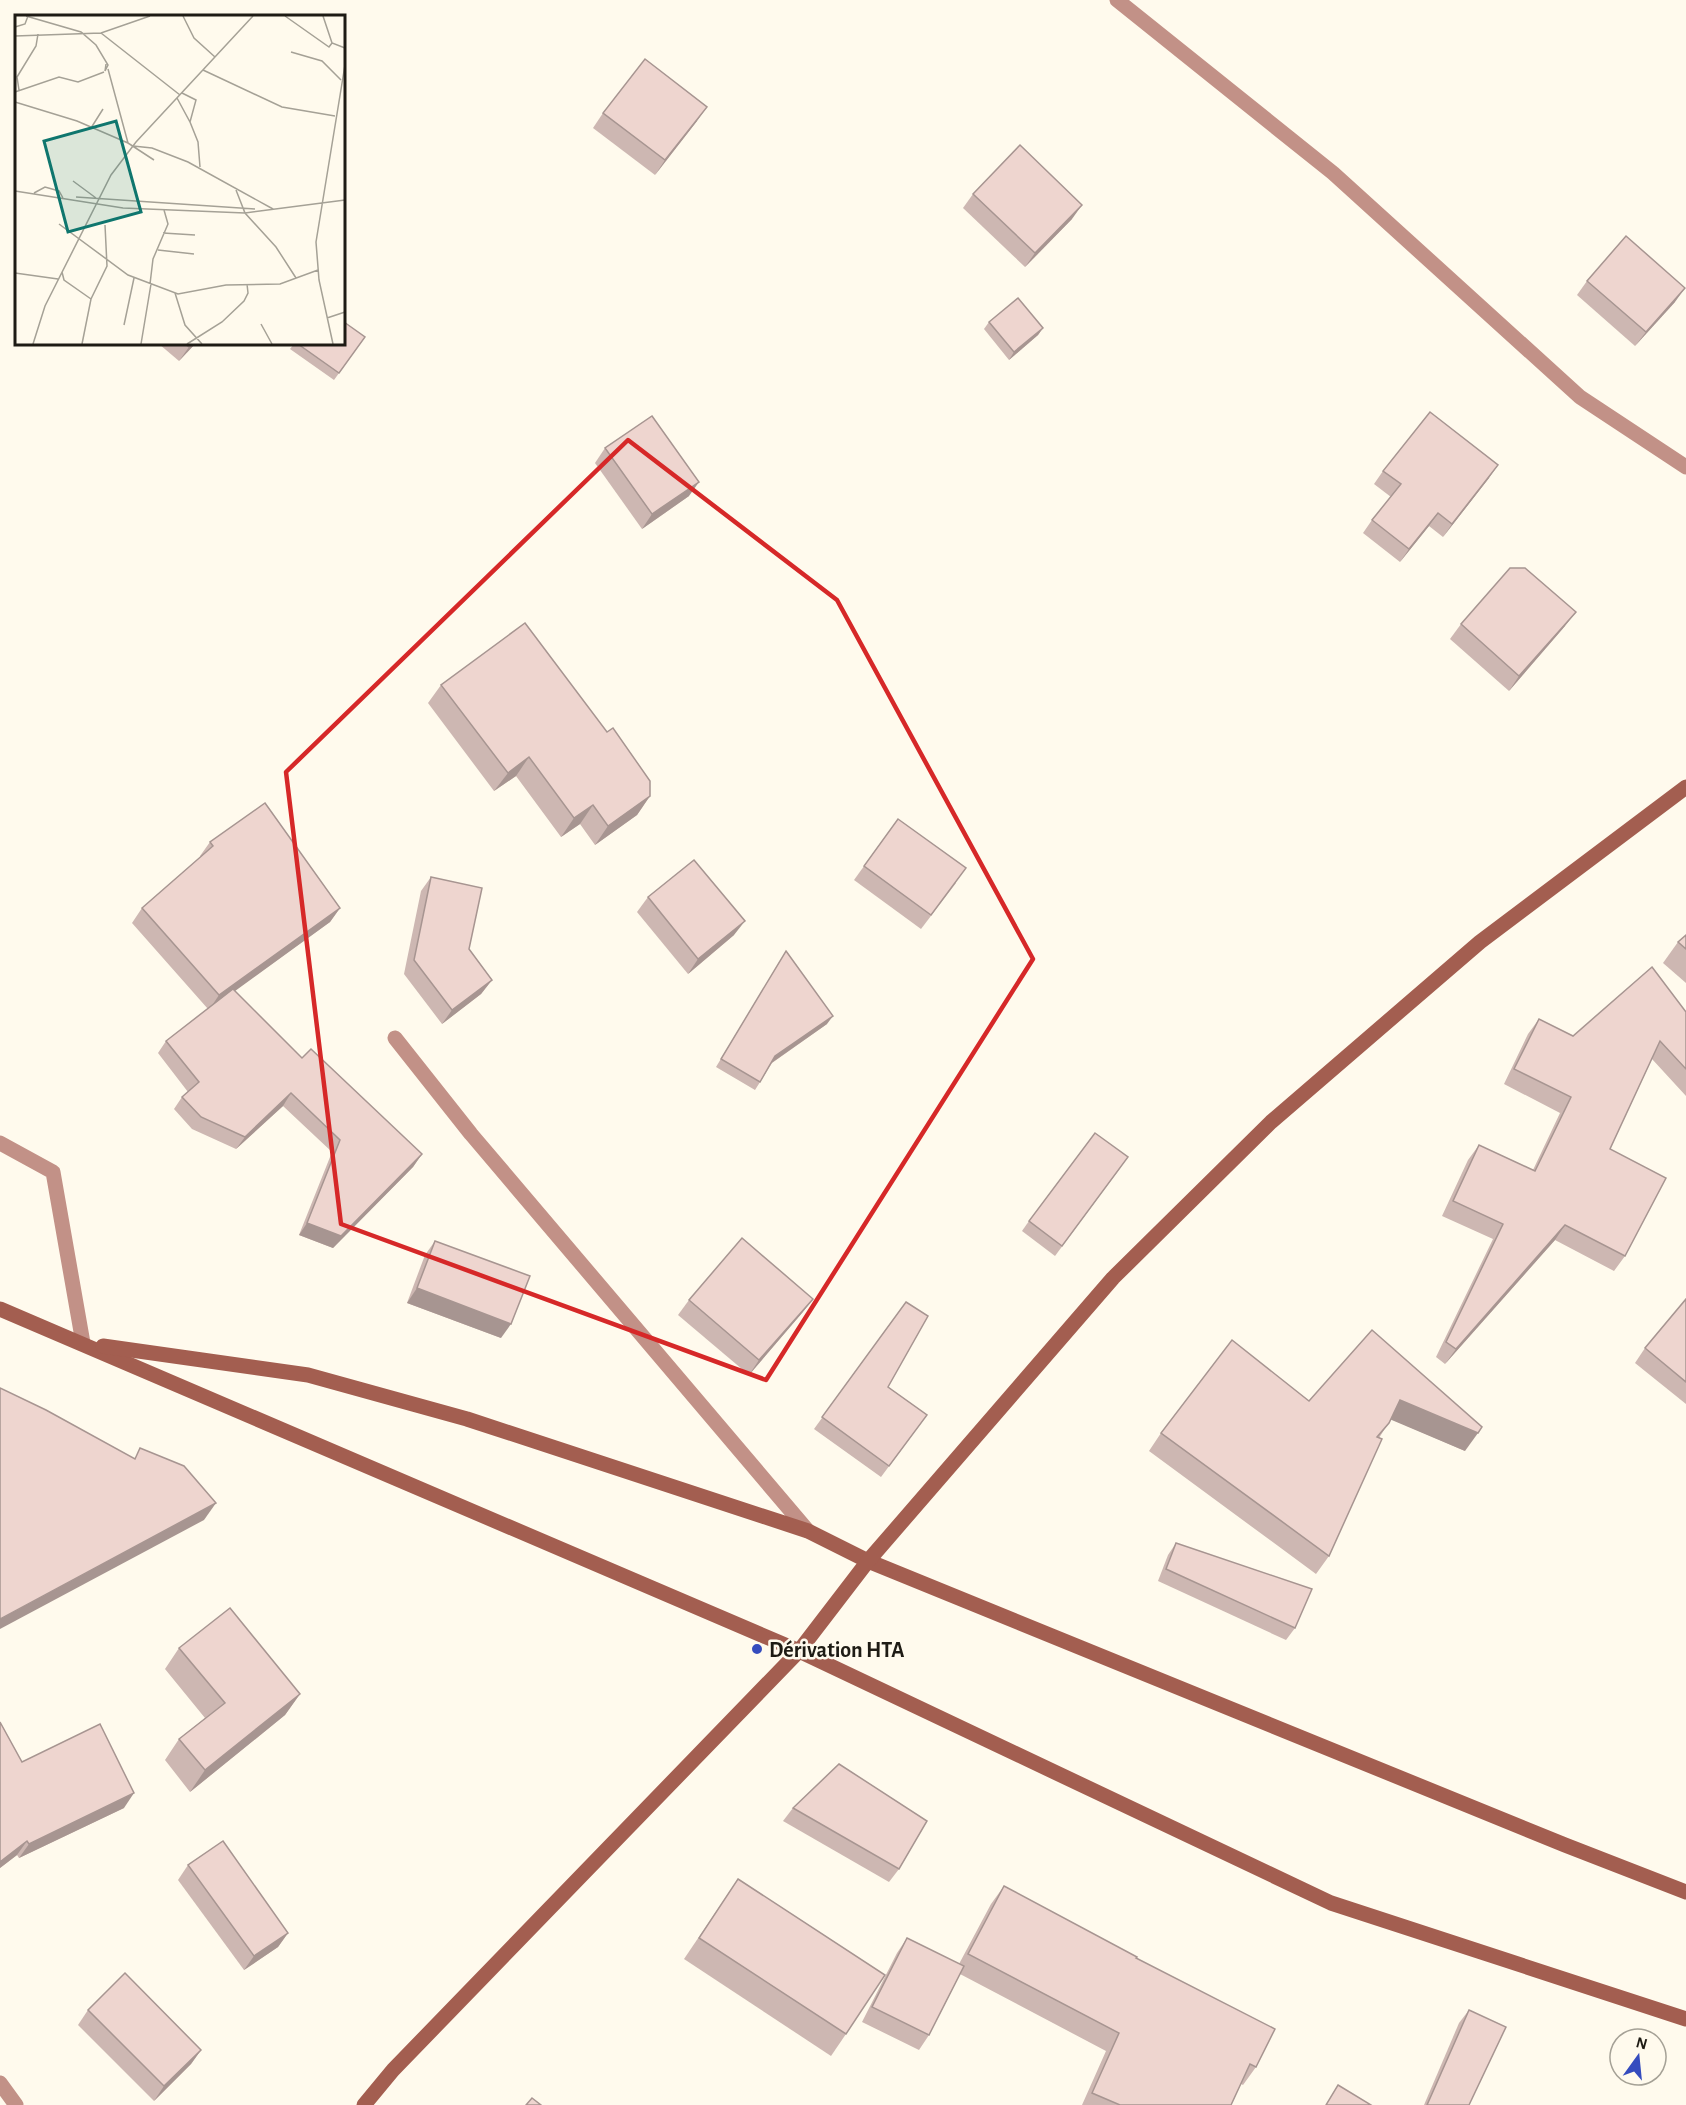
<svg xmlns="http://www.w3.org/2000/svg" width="1686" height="2105" font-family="'Alegreya Sans',sans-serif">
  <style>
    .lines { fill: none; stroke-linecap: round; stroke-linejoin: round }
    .street { stroke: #c29187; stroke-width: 15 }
    .secondary { stroke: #a35e50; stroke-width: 15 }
    .wall { fill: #cdb7b2 }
    .shaded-wall { fill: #a79591 }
    .building { fill: #eed5cf; stroke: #a79591; stroke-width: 1.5 }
    .marked { fill: none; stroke: #d62828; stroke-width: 4.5; stroke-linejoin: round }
    .poi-dot { fill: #354cbe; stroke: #fffaed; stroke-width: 2 }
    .labels { text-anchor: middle; stroke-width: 5; stroke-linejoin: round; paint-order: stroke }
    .poi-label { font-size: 22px; font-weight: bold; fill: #1e1b14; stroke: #fffaed; text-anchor: start }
    .inset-road { fill: none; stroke: #a5a196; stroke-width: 1.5 }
    .view { fill: #0f766e; fill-opacity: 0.15; stroke: #0f766e; stroke-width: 3 }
    .inset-edge { fill: none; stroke: #1e1b14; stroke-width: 3 }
  </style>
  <rect width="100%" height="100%" fill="#fffaed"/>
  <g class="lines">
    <g class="street">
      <path d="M 1117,0 L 1333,173 L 1580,397 L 1686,467"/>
      <path d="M 395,1038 L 471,1134 L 808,1531"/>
      <path d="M 0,1143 L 53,1172 L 83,1343"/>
      <path d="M 0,2083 L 16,2105"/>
    </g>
    <g class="secondary">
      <path d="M 0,1309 L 799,1651 L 1331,1903 L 1686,2019"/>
      <path d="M 103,1346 L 308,1375 L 467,1419 L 808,1531 L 868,1561 L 1565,1845 L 1686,1892"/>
      <path d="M 364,2105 L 393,2070 L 799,1651 L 868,1561 L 1113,1278 L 1271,1122 L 1480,942 L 1686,787"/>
    </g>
  </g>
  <g class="wall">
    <path d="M 603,113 L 697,121 L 655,175 L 593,128 Z"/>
    <path d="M 973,194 L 1072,219 L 1025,267 L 963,208 Z"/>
    <path d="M 1587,281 L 1675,302 L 1635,346 L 1577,295 Z"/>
    <path d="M 989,322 L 1043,328 L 1038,335 L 1009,360 L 984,329 Z"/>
    <path d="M 365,337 L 334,380 L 290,349 L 294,344 L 344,344 Z"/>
    <path d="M 159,344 L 195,344 L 179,361 Z"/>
    <path d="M 605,448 L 689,496 L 642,529 L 595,463 Z"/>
    <path d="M 1383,471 L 1489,478 L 1443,537 L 1429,526 L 1400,562 L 1363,533 L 1372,520 L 1391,497 L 1374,484 Z"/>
    <path d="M 1461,624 L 1565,626 L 1509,691 L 1450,639 Z"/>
    <path d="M 441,685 L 650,796 L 637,815 L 595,845 L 580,824 L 561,837 L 516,776 L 494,791 L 428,703 Z"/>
    <path d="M 898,819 L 956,883 L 921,929 L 854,880 Z"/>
    <path d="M 210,842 L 340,908 L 330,922 L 234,991 L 302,1058 L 422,1154 L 413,1167 L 333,1248 L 299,1235 L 332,1152 L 283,1106 L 236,1149 L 192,1129 L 174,1109 L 182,1097 L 188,1092 L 158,1053 L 166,1041 L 208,1009 L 132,923 L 142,908 L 201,857 L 200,856 Z"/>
    <path d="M 431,877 L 469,949 L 492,980 L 481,994 L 442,1024 L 404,974 L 421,891 Z"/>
    <path d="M 648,897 L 734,935 L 688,974 L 637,912 Z"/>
    <path d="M 1686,935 L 1686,983 L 1663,963 L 1678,942 Z"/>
    <path d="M 786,951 L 827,1024 L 772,1063 L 755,1090 L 716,1067 Z"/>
    <path d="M 1686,1012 L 1686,1096 L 1652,1059 L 1610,1149 L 1625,1256 L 1614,1271 L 1555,1240 L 1445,1364 L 1436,1357 L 1493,1239 L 1442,1216 L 1468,1160 L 1479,1145 L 1533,1170 L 1560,1113 L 1504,1084 L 1528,1034 L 1539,1019 L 1573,1036 Z"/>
    <path d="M 1121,1167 L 1055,1256 L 1022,1231 L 1029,1221 Z"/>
    <path d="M 435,1241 L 501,1338 L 407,1303 L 425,1255 Z"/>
    <path d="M 813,1299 L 802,1313 L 749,1375 L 678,1315 L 689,1300 Z"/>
    <path d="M 1686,1299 L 1686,1404 L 1635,1363 L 1645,1348 Z"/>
    <path d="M 906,1302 L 888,1387 L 927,1415 L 881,1477 L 814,1429 Z"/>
    <path d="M 1372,1330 L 1465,1451 L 1391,1419 L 1379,1438 L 1329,1556 L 1316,1574 L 1149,1451 L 1161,1433 L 1309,1401 Z"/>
    <path d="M 1176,1543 L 1295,1628 L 1286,1640 L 1158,1581 L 1168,1555 Z"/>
    <path d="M 179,1648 L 300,1694 L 285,1715 L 190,1792 L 165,1760 L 179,1739 L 205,1718 L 165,1669 Z"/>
    <path d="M 0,1722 L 22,1762 L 124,1808 L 19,1858 L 17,1855 L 0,1868 Z"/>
    <path d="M 793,1808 L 899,1869 L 889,1882 L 783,1821 Z"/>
    <path d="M 188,1865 L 288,1933 L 278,1947 L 244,1970 L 178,1880 Z"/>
    <path d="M 738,1879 L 846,2034 L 831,2056 L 684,1959 Z"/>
    <path d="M 1004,1886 L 1136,1958 L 1256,2067 L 1243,2085 L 1241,2084 L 1231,2105 L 1082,2105 L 1106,2051 L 960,1974 L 929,2035 L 919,2050 L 862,2022 L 897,1953 L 907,1938 L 959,1964 L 991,1904 Z"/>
    <path d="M 88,2010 L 201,2050 L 191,2064 L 154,2101 L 78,2025 Z"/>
    <path d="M 1469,2010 L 1469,2105 L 1424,2105 L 1459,2023 Z"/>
  </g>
  <g class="shaded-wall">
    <path d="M 707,107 L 697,121 L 655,175 L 665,160 Z"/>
    <path d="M 1082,205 L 1072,219 L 1025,267 L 1035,253 Z"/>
    <path d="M 1685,288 L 1675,302 L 1635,346 L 1646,332 Z"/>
    <path d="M 1043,328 L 1038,335 L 1009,360 L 1014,352 Z"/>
    <path d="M 192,344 L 195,344 L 179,361 L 189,347 Z"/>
    <path d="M 1498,465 L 1489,478 L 1443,537 L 1452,524 Z"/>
    <path d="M 699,482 L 689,496 L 642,529 L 652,514 Z"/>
    <path d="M 1438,513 L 1429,526 L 1400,562 L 1409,549 Z"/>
    <path d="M 1576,612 L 1565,626 L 1509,691 L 1519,676 Z"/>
    <path d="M 529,757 L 516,776 L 494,791 L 508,773 Z"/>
    <path d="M 650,796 L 637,815 L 595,845 L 608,826 Z"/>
    <path d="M 593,805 L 580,824 L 561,837 L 574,818 Z"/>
    <path d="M 340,908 L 330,922 L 209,1010 L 219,995 Z"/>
    <path d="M 745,921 L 734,935 L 688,974 L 698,959 Z"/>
    <path d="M 492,980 L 481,994 L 442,1024 L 452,1010 Z"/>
    <path d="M 833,1016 L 827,1024 L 770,1064 L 775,1056 Z"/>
    <path d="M 291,1093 L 283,1106 L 236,1149 L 245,1137 Z"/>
    <path d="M 422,1154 L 413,1167 L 333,1248 L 299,1235 L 307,1223 Z"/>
    <path d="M 1565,1225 L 1555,1240 L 1445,1364 L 1456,1349 Z"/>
    <path d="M 417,1288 L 511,1324 L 501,1338 L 407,1303 Z"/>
    <path d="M 813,1299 L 802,1313 L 749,1375 L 759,1360 Z"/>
    <path d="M 1400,1400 L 1478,1433 L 1465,1451 L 1387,1418 Z"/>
    <path d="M 216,1503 L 204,1520 L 0,1629 L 0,1619 Z"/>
    <path d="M 300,1694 L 285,1715 L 190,1792 L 205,1770 Z"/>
    <path d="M 134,1793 L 124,1808 L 19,1858 L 29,1844 Z"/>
    <path d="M 27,1841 L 17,1855 L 0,1868 L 0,1862 Z"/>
    <path d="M 288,1933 L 278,1947 L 244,1970 L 254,1956 Z"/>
    <path d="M 201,2050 L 191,2064 L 154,2101 L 164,2086 Z"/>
  </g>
  <g class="building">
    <path d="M 645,59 L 707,107 L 665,160 L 603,113 Z"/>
    <path d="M 1020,145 L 1082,205 L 1035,253 L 973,194 Z"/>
    <path d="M 1626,236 L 1685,288 L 1646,332 L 1587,281 Z"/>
    <path d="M 1018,298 L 1043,328 L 1014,352 L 989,322 Z"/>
    <path d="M 344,322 L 365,337 L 339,373 L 298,344 L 344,344 Z"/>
    <path d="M 185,344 L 192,344 L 189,347 Z"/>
    <path d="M 1430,412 L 1498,465 L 1452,524 L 1438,513 L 1409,549 L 1372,520 L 1401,484 L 1383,471 Z"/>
    <path d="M 652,416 L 699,482 L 652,514 L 605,448 Z"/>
    <path d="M 1510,568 L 1525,568 L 1576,612 L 1519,676 L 1461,624 Z"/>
    <path d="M 525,623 L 607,732 L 613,728 L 650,781 L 650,796 L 608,826 L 593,805 L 574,818 L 529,757 L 508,773 L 441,685 Z"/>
    <path d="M 265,803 L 340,908 L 219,995 L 142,908 L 213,846 L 210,842 Z"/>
    <path d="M 898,819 L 966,868 L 931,915 L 864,866 Z"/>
    <path d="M 694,860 L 745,921 L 698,959 L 648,897 Z"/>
    <path d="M 431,877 L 482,888 L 469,949 L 492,980 L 452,1010 L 414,960 Z"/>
    <path d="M 1686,935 L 1686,949 L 1678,942 Z"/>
    <path d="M 786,951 L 833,1016 L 775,1056 L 760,1082 L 721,1059 Z"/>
    <path d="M 1652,967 L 1686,1012 L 1686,1069 L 1660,1041 L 1610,1149 L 1666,1178 L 1625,1256 L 1565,1225 L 1456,1349 L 1446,1342 L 1503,1224 L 1453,1201 L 1479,1145 L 1535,1171 L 1571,1097 L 1514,1069 L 1539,1019 L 1573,1036 Z"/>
    <path d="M 233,989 L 302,1058 L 311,1049 L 422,1154 L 341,1236 L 307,1223 L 340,1140 L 291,1093 L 245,1137 L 201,1117 L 182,1097 L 199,1082 L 166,1041 Z"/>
    <path d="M 1095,1133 L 1128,1157 L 1062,1246 L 1029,1221 Z"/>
    <path d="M 742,1238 L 813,1299 L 759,1360 L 689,1300 Z"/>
    <path d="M 435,1241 L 530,1276 L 511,1324 L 417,1288 Z"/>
    <path d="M 1686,1299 L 1686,1382 L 1645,1348 Z"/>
    <path d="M 906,1302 L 928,1316 L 888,1387 L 927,1415 L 889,1466 L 822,1417 Z"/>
    <path d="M 1372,1330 L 1482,1427 L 1478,1433 L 1400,1400 L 1389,1423 L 1377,1437 L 1382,1439 L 1329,1556 L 1161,1433 L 1232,1340 L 1309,1401 Z"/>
    <path d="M 0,1388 L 46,1410 L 135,1459 L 140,1448 L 184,1466 L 216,1503 L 0,1619 Z"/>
    <path d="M 1176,1543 L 1312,1589 L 1295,1628 L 1166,1569 Z"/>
    <path d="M 230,1608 L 300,1694 L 205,1770 L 179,1739 L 225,1703 L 179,1648 Z"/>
    <path d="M 0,1722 L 22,1762 L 100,1724 L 134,1793 L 29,1844 L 27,1841 L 0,1862 Z"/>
    <path d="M 839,1764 L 927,1821 L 899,1869 L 793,1808 Z"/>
    <path d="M 223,1841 L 288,1933 L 254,1956 L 188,1865 Z"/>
    <path d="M 738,1879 L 885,1975 L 846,2034 L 699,1938 Z"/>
    <path d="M 1004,1886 L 1137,1957 L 1136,1958 L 1275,2029 L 1256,2067 L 1250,2064 L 1231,2105 L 1120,2105 L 1092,2093 L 1119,2033 L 968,1954 Z"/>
    <path d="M 907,1938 L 964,1966 L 929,2035 L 872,2007 Z"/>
    <path d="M 125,1973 L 201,2050 L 164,2086 L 88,2010 Z"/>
    <path d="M 1469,2010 L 1506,2027 L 1469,2105 L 1427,2105 Z"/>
    <path d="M 1338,2085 L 1371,2105 L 1326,2105 Z"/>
    <path d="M 532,2098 L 541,2105 L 526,2105 Z"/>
  </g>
  <path class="marked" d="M 628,440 L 837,600 L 1033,959 L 766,1380 L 341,1224 L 286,772 Z"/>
  <circle class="poi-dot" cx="757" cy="1649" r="6"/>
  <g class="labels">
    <g class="poi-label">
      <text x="769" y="1657">Dérivation HTA</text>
    </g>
  </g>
  <g transform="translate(15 15)">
    <rect width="330" height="330" fill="#fffaed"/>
    <path class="inset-road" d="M 11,1 L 66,17 L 81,30 L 93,50 L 90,56 L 91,49M 168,1 L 179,23 L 200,42M 270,1 L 314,32 L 317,28M 308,1 L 317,28 L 330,33M 0,12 L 10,9 L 13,1M 86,18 L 165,80M 0,21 L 86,18 L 135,1M 276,37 L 307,46 L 326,65M 93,54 L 113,128M 188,55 L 267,92 L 320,101M 4,75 L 2,62 L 21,31 L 23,19M 0,77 L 44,62 L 63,67 L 89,57M 162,83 L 175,107 L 181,85 L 167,78M 0,87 L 62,106 L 113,128 L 139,145M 175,107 L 183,127 L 185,152M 76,113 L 88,94M 118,131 L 137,133 L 173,147 L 258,194M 58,166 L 81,183M 221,175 L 230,198 L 261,232 L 281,263M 0,176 L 108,193 L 230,198 L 330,185M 19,178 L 30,172 L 44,176 L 48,183M 61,182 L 240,194M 44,209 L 113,260 L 163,279 L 211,270 L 265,269 L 303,255M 148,218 L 180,220M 143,235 L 179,239M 47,257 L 49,265 L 76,284M 0,258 L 43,264M 135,269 L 138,244 L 153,209 L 149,195M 160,278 L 170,310 L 187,329M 312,303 L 330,297M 246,309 L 257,329M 109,310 L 119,263M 18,329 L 30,291 L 96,160 L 121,127 L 238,1M 67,329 L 76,284 L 92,251 L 90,210M 126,329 L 136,269M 172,329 L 207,307 L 229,286 L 233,278 L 232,269M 318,329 L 304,265 L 301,227 L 330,50"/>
    <path class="view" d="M 101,106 L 126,197 L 53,217 L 29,126 Z"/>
    <rect width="330" height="330" class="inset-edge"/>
  </g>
  <g transform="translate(1638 2057) rotate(15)"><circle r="28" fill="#fffaed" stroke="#a5a196" stroke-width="1.5"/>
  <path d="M0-4.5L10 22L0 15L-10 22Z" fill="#354cbe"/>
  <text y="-9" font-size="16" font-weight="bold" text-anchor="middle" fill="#1e1b14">N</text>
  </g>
</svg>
